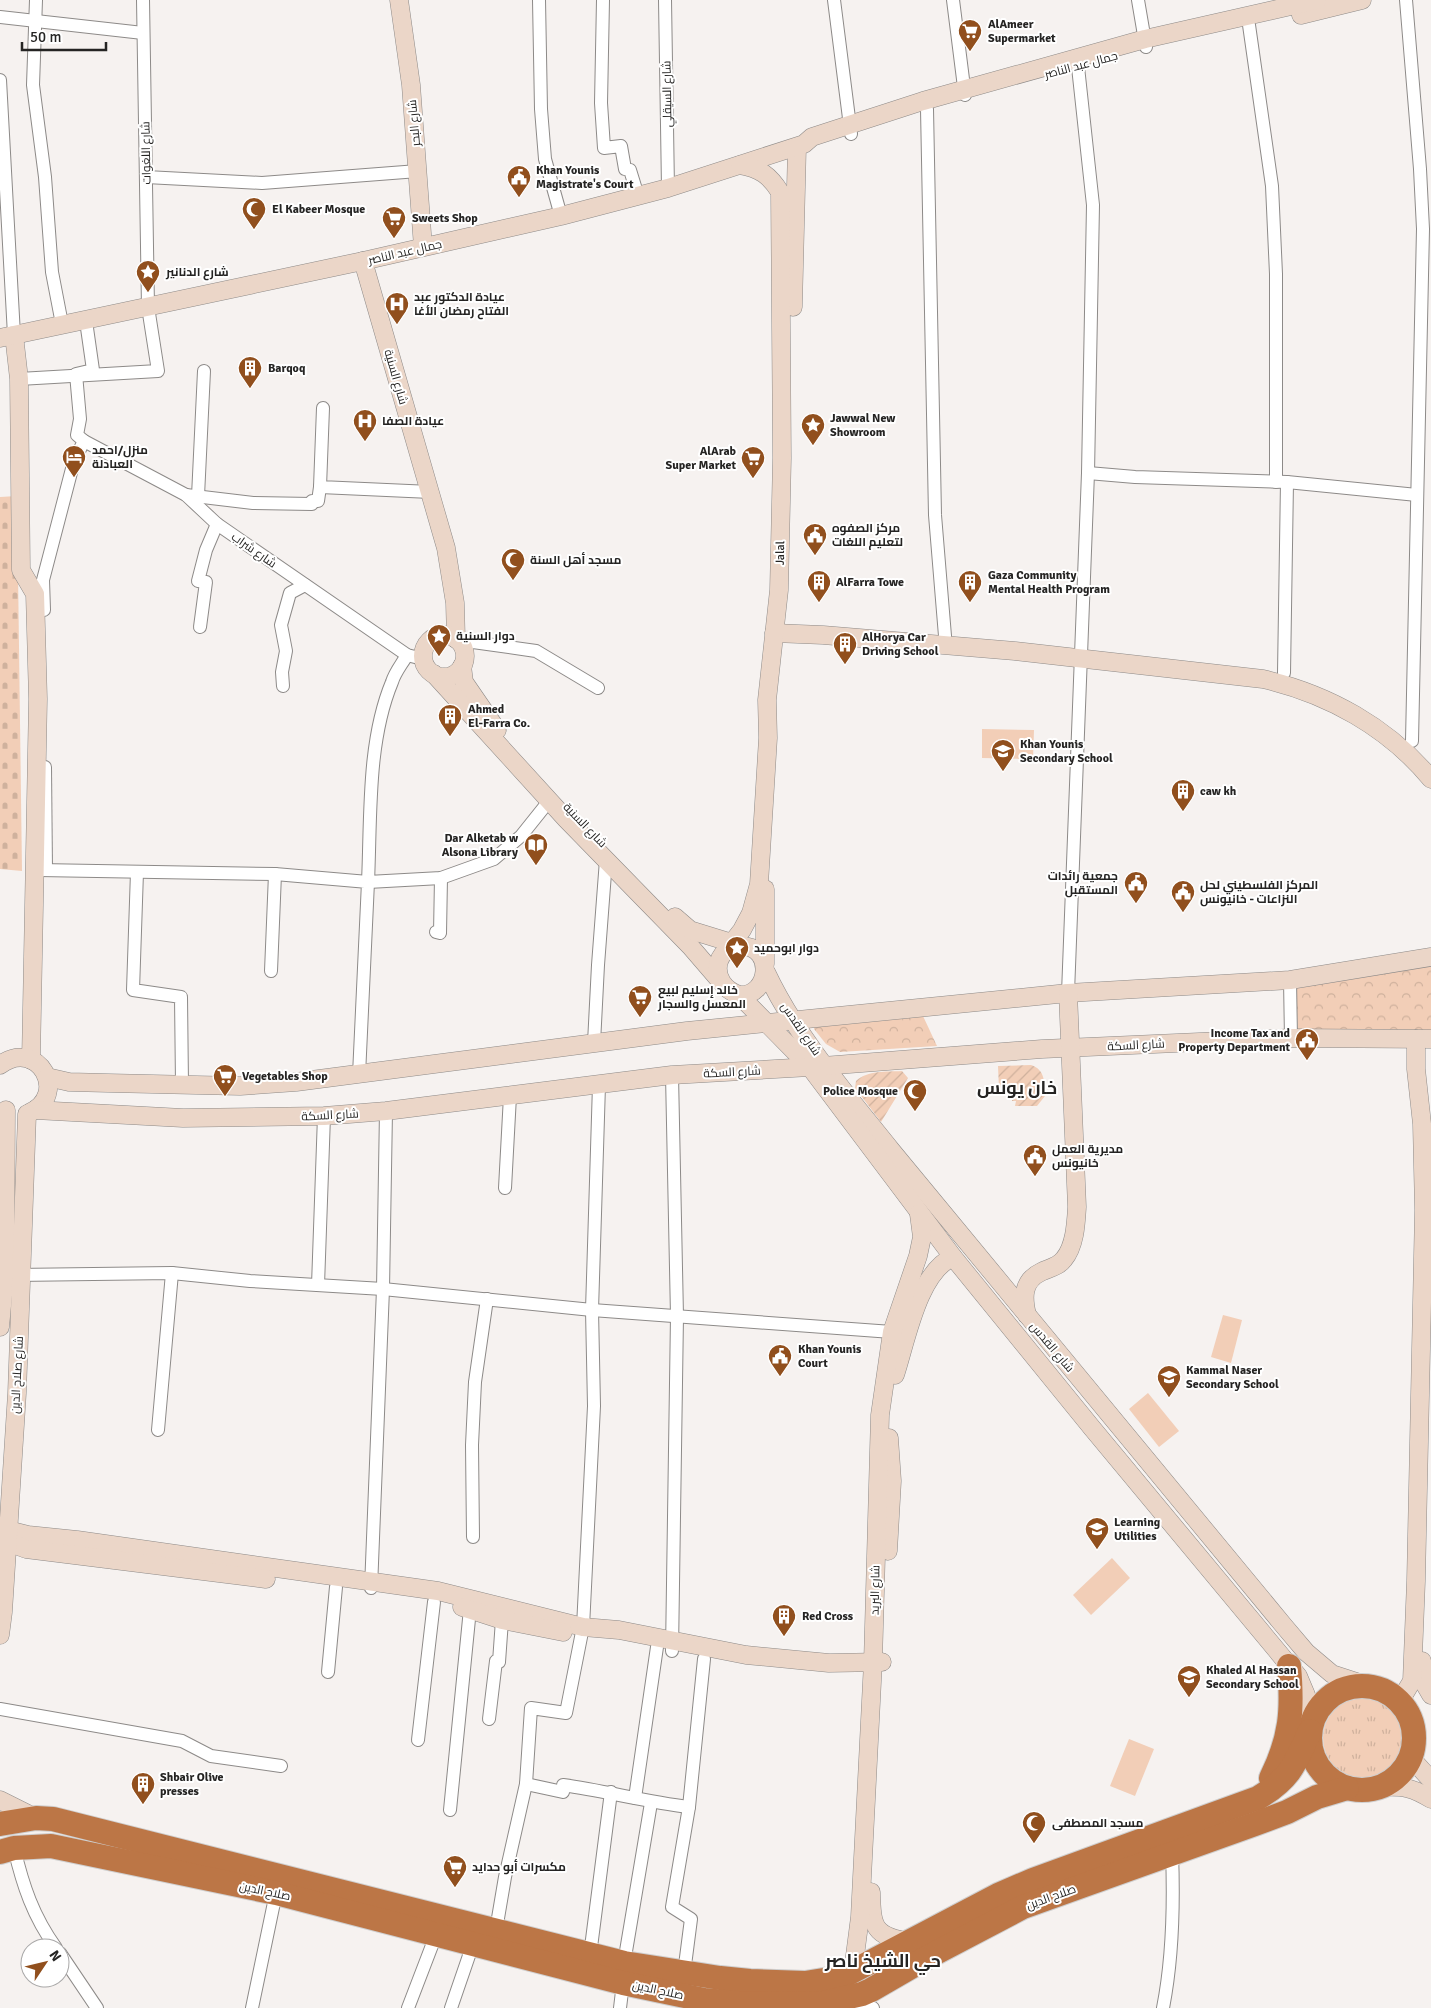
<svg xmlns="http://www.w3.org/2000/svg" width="1431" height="2008" font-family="Signika,Cairo,sans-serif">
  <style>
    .grass { fill: url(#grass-tufts) }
    .cemetery { fill: url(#cemetery-stones) }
    .park { fill: url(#park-crowns) }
    .garden { fill: url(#garden-furrows) }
    .pitch { fill: #f2ceb7 }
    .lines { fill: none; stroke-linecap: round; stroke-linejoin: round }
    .street-casing { stroke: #8d8a88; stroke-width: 14 }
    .secondary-casing { stroke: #8d8a88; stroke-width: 19 }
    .highway-casing { stroke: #cfcfcf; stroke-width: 26 }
    .street { stroke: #fff; stroke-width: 12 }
    .secondary { stroke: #ebd6c8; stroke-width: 18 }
    .highway { stroke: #bc7646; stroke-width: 24 }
    .labels { text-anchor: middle; stroke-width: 4; stroke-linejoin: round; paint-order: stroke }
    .poi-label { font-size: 12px; font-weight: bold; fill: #252423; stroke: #fff; text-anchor: start }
    .street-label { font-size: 12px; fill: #252423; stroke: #fff }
    .district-label { font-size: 18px; font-weight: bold; fill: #252423; stroke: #fff }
  </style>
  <defs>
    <pattern id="grass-tufts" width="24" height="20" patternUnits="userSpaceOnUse" patternTransform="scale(1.25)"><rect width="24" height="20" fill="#f2ceb7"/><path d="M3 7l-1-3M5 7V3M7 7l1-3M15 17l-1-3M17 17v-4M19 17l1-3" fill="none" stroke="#cfb19d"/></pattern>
    <pattern id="cemetery-stones" width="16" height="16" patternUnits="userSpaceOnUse" patternTransform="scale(1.25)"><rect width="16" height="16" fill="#f2ceb7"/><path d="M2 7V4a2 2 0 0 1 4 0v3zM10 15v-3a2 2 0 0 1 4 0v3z" fill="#cfb19d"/></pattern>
    <pattern id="park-crowns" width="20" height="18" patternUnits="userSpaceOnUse" patternTransform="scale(1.25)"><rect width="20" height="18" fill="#f2ceb7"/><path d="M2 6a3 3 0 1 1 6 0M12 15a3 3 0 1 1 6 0" fill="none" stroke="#cfb19d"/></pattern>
    <pattern id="garden-furrows" width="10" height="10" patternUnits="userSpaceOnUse" patternTransform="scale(1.25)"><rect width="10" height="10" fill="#f2ceb7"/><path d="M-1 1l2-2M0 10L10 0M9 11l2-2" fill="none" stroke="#cfb19d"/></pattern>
  </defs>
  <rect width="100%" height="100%" fill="#f6f2f0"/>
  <circle class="grass" cx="1364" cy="1738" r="41"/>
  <path class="cemetery" d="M 17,496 L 22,871 L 0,869 L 0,497 Z"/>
  <g class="park">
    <path d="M 1431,966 L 1431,1030 L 1298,1034 L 1296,984 Z"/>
    <path d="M 923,1016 L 937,1046 L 840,1052 L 826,1044 L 814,1029 L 814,1026 Z"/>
  </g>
  <g class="garden">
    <path d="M 1031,1065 C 1046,1070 1044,1083 1045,1096 L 1037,1106 L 1015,1106 L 1016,1101 L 1012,1101 L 1012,1089 L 999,1089 L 998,1066 Z"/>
    <path d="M 902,1071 L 908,1078 L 881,1122 L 855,1088 L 856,1081 C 868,1070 886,1072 902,1071 Z"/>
  </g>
  <g class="pitch">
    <path d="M 982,729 L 1034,730 L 1033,759 L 982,758 Z"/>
    <path d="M 1223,1315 L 1242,1320 L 1231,1363 L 1211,1357 Z"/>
    <path d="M 1148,1393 L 1179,1431 L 1159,1447 L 1129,1409 Z"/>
    <path d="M 1112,1558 L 1130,1578 L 1091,1615 L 1073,1595 Z"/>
    <path d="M 1129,1739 L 1154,1749 L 1135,1796 L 1110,1786 Z"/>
  </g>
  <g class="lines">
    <g class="street-casing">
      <g id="street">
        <path d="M 36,0 L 33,85 L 45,177 L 52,272 L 62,324"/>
        <path d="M 539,0 L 541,109 L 545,159 L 561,216"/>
        <path d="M 603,0 L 601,103 L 604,148 L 621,146 L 625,169 L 630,170 L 638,196"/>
        <path d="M 665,0 L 668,188"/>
        <path d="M 834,0 L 851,134"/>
        <path d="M 953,0 L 965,95"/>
        <path d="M 1138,0 L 1146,47"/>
        <path d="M 1406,0 L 1420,169 L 1423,229 L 1412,741"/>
        <path d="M 0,17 L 143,33"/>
        <path d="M 1249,25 L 1272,186 L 1276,274 L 1276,482"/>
        <path d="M 0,80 L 14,335"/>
        <path d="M 927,109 L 935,515 L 945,636"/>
        <path d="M 146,177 L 262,183 L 418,171"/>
        <path d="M 19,379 L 158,371 L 148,307 L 143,0"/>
        <path d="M 323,408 L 320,487 L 431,492"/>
        <path d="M 84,441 L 186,495 L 217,524 L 407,655 L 423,659"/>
        <path d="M 1088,473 L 1135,477 L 1287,482 L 1417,495"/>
        <path d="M 186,495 L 253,503 L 312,504 L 312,501 L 318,501 L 320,487"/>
        <path d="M 198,496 L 204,371"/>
        <path d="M 44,610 L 43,580 L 74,461 L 84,441 L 77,435 L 80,419 L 76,374 L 93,370 L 86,321"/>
        <path d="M 200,627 L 206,582 L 198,581 L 206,550 L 217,524"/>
        <path d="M 462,646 L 473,642 L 536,651 L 598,688"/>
        <path d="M 407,655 C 402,664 395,672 392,682 C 367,742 371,817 368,882 L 441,878 L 494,859 L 521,836 L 549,801"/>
        <path d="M 1284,673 L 1287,482"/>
        <path d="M 283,686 L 282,672 L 286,651 L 281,625 L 290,593 L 305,585"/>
        <path d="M 45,767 L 46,870"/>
        <path d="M 39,870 L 275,874 L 368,882 L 359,1075"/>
        <path d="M 137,872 L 133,990 L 181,997 L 182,1084"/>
        <path d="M 436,932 L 440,933 L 441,878"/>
        <path d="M 271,971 L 275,874"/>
        <path d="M 1290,980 L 1291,1038"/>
        <path d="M 1068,993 L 1088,473 L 1093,205 L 1078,67"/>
        <path d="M 594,1043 L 598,965 L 606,860"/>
        <path d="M 672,1075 L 677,1316 L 672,1651"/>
        <path d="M 505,1188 L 510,1096"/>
        <path d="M 15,1275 L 172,1273 L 250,1281 L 383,1289 L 592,1310 L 892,1332"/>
        <path d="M 318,1285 L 324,1116"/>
        <path d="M 158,1430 L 172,1273"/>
        <path d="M 473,1537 L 472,1445 L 475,1382 L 487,1299"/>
        <path d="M 371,1588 L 383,1289 L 386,1111"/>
        <path d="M 328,1672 L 336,1587"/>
        <path d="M 0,1709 L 182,1741 L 211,1756 L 281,1766"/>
        <path d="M 489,1719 L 496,1661 L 499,1662 L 502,1620"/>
        <path d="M 418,1740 L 434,1602"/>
        <path d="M 526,1784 L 563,1792 L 563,1785 C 606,1791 646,1802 689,1807"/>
        <path d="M 635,1798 L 657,1647"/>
        <path d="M 450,1810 L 470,1609"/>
        <path d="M 14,1848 C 23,1886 33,1916 56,1948"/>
        <path d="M 496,1930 L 505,1877 L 526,1784 L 531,1708 L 566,1713 L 583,1627 L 594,1406 L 592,1310 L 599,1085"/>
        <path d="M 60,1953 L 97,2008"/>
        <path d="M 590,1955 L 611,1792"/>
        <path d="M 624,1963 L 651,1803"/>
        <path d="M 684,1973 L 691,1919 L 672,1907 L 689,1807 L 704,1659"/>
        <path d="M 854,2005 L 873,2008"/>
        <path d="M 252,2008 L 276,1893"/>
        <path d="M 408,2008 L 436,1935"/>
        <path d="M 451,2008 L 473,1944"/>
        <path d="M 620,2008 L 623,1983"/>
        <path d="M 1163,2008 C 1173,1957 1174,1905 1172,1853"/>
      </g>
    </g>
    <g class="secondary-casing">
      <g id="secondary">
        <path d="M 399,0 L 411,85 L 423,247"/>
        <path d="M 1301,15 L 1362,0"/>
        <path d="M 363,261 L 446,548 L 455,603 L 456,639"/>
        <path d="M 793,307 L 797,147"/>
        <path d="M 14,335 L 19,379 L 21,570 L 35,594 L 38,699 L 31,1060"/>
        <path d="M 0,338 L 363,261 L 561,216 L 668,188 L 804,144 L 812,137 L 923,101 L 1145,39 L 1317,0"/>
        <path d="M 774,633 L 823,635 L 1015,651 L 1263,679 C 1328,694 1388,727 1431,779"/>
        <circle cx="444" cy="656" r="21"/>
        <path d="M 462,666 L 464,682 L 497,730"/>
        <path d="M 434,674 L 566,819 L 690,946 L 721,982"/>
        <path d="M 675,917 L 690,930 L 742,946"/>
        <path d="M 724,953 L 742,930 L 751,913 L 759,884 L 768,738 L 767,700 L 779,590 L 782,458 L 780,192 C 770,176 760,168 740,165"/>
        <path d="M 765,964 L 765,889"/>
        <path d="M 766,972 C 796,1036 847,1095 891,1150 L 1284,1626 L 1306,1652 L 1332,1674 L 1372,1687"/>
        <path d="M 739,995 C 770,997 775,947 742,946 C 714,945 707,984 739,995 L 810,1067 L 953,1257 L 1092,1428 L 1298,1676 L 1306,1695 L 1312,1722"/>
        <path d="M 0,1065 C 38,1037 70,1095 29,1113"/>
        <path d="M 47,1077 L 69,1082 L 108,1083 L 240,1086 L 296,1082 L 687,1031 L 1068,993 L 1290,980 L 1431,957"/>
        <path d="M 35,1110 L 183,1118 L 324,1116 L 386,1111 L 672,1075 L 810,1067 L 1042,1049 L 1291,1038 L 1431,1039"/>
        <path d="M 1027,1315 C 1023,1298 1022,1281 1041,1272 C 1049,1268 1058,1267 1064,1259 C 1075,1246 1076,1223 1077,1207 L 1068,993"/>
        <path d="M 0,1327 L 5,1274 L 6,1110"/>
        <path d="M 895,1375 C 906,1342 918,1272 953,1257"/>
        <path d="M 0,1528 L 28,1535 L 77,1540 L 438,1591 L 583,1627 L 619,1630 L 746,1655 L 829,1663 L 882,1662"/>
        <path d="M 0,1539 L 26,1549 L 266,1579"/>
        <path d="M 888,1551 L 892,1481 L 889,1438"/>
        <path d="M 462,1607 L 502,1620 L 563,1632"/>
        <path d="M 0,1635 L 3,1612 L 17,1393 L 27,1114"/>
        <path d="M 1422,1661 L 1424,1683 L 1431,1695"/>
        <path d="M 1400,1701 L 1412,1681 L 1416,1581 L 1424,1210 L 1422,1124 L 1416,1069 L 1416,1039"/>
        <path d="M 1411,1758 L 1431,1780"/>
        <path d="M 1383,1787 C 1404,1786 1413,1788 1431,1799"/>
        <path d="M 0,1800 L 36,1818"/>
        <path d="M 871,1892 C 872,1927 873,1936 910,1942"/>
        <path d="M 853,1971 L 860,1917 L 873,1662 L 880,1415 L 892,1332 L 918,1256 L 922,1237 L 919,1214"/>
      </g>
    </g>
    <g class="highway-casing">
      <g id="highway">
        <circle cx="1362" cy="1738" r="52"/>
        <path d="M 1271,1778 C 1291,1738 1293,1710 1289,1666"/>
        <path d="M 0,1824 L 36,1818 L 53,1819 L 624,1963 L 720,1978 L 750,1981 L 805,1983 L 842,1977 L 998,1895 L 1033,1880 L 1258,1798 C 1291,1778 1295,1764 1310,1731"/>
        <path d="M 0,1852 L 14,1848 L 51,1846 L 276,1893 L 623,1983 L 704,2000 L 737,2003 L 819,2004 L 862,1994 L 871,1990 L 928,1957 L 1023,1907 L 1255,1824 L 1287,1812 L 1317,1797 L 1347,1788"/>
      </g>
    </g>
    <use href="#street" class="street"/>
    <use href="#secondary" class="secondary"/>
    <use href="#highway" class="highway"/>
  </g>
  <defs>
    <g id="supermarket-pin" transform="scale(1.25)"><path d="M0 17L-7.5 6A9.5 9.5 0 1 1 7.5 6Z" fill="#914f1d" stroke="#fff"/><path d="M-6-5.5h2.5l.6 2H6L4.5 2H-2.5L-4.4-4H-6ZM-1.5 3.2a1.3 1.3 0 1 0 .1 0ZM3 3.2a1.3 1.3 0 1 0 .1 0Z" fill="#fff"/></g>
    <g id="civic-pin" transform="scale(1.25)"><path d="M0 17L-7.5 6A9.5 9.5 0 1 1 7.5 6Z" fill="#914f1d" stroke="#fff"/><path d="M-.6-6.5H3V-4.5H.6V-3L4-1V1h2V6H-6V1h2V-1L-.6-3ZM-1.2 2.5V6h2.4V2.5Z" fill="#fff"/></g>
    <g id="mosque-pin" transform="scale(1.25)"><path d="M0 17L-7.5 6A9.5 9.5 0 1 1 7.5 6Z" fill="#914f1d" stroke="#fff"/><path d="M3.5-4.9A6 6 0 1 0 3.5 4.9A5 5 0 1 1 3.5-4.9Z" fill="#fff"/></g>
    <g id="sight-pin" transform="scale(1.25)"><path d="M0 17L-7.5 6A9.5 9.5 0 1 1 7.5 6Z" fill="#914f1d" stroke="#fff"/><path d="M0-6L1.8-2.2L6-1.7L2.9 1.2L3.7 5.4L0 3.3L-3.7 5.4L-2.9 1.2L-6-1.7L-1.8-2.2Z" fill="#fff"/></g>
    <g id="hospital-pin" transform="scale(1.25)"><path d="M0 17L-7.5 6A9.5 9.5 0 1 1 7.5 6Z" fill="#914f1d" stroke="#fff"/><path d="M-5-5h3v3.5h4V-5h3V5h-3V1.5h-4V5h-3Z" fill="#fff"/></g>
    <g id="building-pin" transform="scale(1.25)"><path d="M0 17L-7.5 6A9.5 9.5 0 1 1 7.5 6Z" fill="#914f1d" stroke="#fff"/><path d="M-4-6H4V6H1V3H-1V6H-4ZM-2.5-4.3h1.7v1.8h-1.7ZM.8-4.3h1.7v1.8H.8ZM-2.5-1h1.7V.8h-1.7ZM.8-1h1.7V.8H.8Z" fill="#fff"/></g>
    <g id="hotel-pin" transform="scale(1.25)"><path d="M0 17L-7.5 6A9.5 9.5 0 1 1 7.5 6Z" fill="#914f1d" stroke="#fff"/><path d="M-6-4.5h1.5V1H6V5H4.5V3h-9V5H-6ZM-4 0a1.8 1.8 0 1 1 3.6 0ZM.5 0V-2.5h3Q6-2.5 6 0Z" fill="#fff"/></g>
    <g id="school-pin" transform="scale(1.25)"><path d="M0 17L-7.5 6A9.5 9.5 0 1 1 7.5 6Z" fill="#914f1d" stroke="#fff"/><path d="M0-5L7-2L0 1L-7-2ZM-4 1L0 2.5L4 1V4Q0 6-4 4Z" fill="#fff"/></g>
    <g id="library-pin" transform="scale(1.25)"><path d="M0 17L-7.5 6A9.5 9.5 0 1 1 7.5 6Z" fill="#914f1d" stroke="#fff"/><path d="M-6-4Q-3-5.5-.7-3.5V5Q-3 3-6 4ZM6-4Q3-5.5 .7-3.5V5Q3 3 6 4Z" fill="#fff"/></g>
  </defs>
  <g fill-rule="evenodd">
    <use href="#supermarket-pin" x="970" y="31"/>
    <use href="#civic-pin" x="519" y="177"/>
    <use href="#mosque-pin" x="254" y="209"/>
    <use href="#supermarket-pin" x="394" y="218"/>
    <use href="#sight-pin" x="148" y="272"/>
    <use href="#hospital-pin" x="397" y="304"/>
    <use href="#building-pin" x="250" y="368"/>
    <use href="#hospital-pin" x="365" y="421"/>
    <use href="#sight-pin" x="813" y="425"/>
    <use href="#hotel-pin" x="74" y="457"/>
    <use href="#supermarket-pin" x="753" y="458"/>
    <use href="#civic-pin" x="815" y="535"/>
    <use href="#mosque-pin" x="513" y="560"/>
    <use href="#building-pin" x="819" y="582"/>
    <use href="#building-pin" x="970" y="582"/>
    <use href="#sight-pin" x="439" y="636"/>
    <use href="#building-pin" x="845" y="644"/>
    <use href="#building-pin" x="450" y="716"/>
    <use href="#school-pin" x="1003" y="751"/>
    <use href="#building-pin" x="1183" y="791"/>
    <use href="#library-pin" x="536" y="845"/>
    <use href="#civic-pin" x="1136" y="883"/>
    <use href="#civic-pin" x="1183" y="892"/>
    <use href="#sight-pin" x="737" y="948"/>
    <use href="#supermarket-pin" x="640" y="997"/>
    <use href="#civic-pin" x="1307" y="1040"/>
    <use href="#supermarket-pin" x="225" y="1076"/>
    <use href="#mosque-pin" x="915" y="1091"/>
    <use href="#civic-pin" x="1035" y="1156"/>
    <use href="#civic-pin" x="780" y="1356"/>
    <use href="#school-pin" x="1169" y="1377"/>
    <use href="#school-pin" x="1097" y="1529"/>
    <use href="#building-pin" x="784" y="1616"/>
    <use href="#school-pin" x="1189" y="1677"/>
    <use href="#building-pin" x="143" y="1784"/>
    <use href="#mosque-pin" x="1034" y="1823"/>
    <use href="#supermarket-pin" x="455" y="1867"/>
  </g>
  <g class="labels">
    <g class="poi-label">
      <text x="988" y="28">AlAmeer<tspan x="988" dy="14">Supermarket</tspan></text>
      <text x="536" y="174">Khan Younis<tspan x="536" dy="14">Magistrate's Court</tspan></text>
      <text x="272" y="213">El Kabeer Mosque</text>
      <text x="412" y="222">Sweets Shop</text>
      <text x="166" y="276">شارع الدنانير</text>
      <text x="414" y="301">عيادة الدكتور عبد<tspan x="414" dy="14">الفتاح رمضان الأغا</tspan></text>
      <text x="268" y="372">Barqoq</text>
      <text x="830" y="422">Jawwal New<tspan x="830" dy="14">Showroom</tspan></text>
      <text x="382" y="425">عيادة الصفا</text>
      <text x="92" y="454">منزل/احمد<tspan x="92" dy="14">العبادلة</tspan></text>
      <text x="736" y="455" text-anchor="end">AlArab<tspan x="736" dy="14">Super Market</tspan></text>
      <text x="832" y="532">مركز الصفوه<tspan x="832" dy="14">لتعليم اللغات</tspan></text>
      <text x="530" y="564">مسجد أهل السنة</text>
      <text x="988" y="579">Gaza Community<tspan x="988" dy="14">Mental Health Program</tspan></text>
      <text x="836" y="586">AlFarra Towe</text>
      <text x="456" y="640">دوار السنية</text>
      <text x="862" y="641">AlHorya Car<tspan x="862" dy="14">Driving School</tspan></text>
      <text x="468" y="713">Ahmed<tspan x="468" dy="14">El-Farra Co.</tspan></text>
      <text x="1020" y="748">Khan Younis<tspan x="1020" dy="14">Secondary School</tspan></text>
      <text x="1200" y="795">caw kh</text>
      <text x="518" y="842" text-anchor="end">Dar Alketab w<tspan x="518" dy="14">Alsona Library</tspan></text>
      <text x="1118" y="880" text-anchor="end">جمعية رائدات<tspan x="1118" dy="14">المستقبل</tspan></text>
      <text x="1200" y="889">المركز الفلسطيني لحل<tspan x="1200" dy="14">النزاعات - خانيونس</tspan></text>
      <text x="754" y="952">دوار ابوحميد</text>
      <text x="658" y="994">خالد إسليم لبيع<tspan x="658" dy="14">المعسل والسجار</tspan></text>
      <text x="1290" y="1037" text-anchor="end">Income Tax and<tspan x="1290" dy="14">Property Department</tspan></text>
      <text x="242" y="1080">Vegetables Shop</text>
      <text x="898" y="1095" text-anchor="end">Police Mosque</text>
      <text x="1052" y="1153">مديرية العمل<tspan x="1052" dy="14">خانيونس</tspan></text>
      <text x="798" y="1353">Khan Younis<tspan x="798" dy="14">Court</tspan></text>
      <text x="1186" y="1374">Kammal Naser<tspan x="1186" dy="14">Secondary School</tspan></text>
      <text x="1114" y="1526">Learning<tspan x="1114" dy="14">Utilities</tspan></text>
      <text x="802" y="1620">Red Cross</text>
      <text x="1206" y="1674">Khaled Al Hassan<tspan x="1206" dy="14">Secondary School</tspan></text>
      <text x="160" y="1781">Shbair Olive<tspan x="160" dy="14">presses</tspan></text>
      <text x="1052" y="1827">مسجد المصطفى</text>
      <text x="472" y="1871">مكسرات أبو حدايد</text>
    </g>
    <g class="street-label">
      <text transform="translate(1081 65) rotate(-15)" y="4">جمال عبد الناصر</text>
      <text transform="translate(667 94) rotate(-91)" y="4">شارع السيقلي</text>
      <text transform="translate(414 123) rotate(-95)" y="4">شارع البحر</text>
      <text transform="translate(146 153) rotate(-91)" y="4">شارع اللغوات</text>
      <text transform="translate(405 252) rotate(-13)" y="4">جمال عبد الناصر</text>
      <text transform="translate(396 377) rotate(74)" y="4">شارع السنية</text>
      <text transform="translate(254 550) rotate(35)" y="4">شارع شراب</text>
      <text transform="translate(780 553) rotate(-89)" y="4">Jalal</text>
      <text transform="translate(585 825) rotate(46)" y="4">شارع السنية</text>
      <text transform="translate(801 1029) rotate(56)" y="4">شارع القدس</text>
      <text transform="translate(1136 1045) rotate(-3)" y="4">شارع السكة</text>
      <text transform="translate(732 1072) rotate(-3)" y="4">شارع السكة</text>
      <text transform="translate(330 1115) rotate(-3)" y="4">شارع السكة</text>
      <text transform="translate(1052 1347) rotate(50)" y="4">شارع القدس</text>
      <text transform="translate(17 1375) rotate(-87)" y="4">شارع صلاح الدين</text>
      <text transform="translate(875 1590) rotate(-89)" y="4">شارع البريد</text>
      <text transform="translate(265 1891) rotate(12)" y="4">صلاح الدين</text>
      <text transform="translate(1051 1897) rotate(-20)" y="4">صلاح الدين</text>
      <text transform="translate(658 1990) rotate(12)" y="4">صلاح الدين</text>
    </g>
    <g class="district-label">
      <text x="1017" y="1094">خان يونس</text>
      <text x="883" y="1967">حي الشيخ ناصر</text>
    </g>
  </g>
  <g transform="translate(45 1963) rotate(55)"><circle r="24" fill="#ffffff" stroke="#a8a7a7"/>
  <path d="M0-4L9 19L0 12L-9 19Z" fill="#914f1d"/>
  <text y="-8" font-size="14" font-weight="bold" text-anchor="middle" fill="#252423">N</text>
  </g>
  <path d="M22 42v8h84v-8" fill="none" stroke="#252423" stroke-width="2.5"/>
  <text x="30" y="42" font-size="15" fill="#252423" stroke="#ffffff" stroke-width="4" paint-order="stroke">50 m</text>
</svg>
